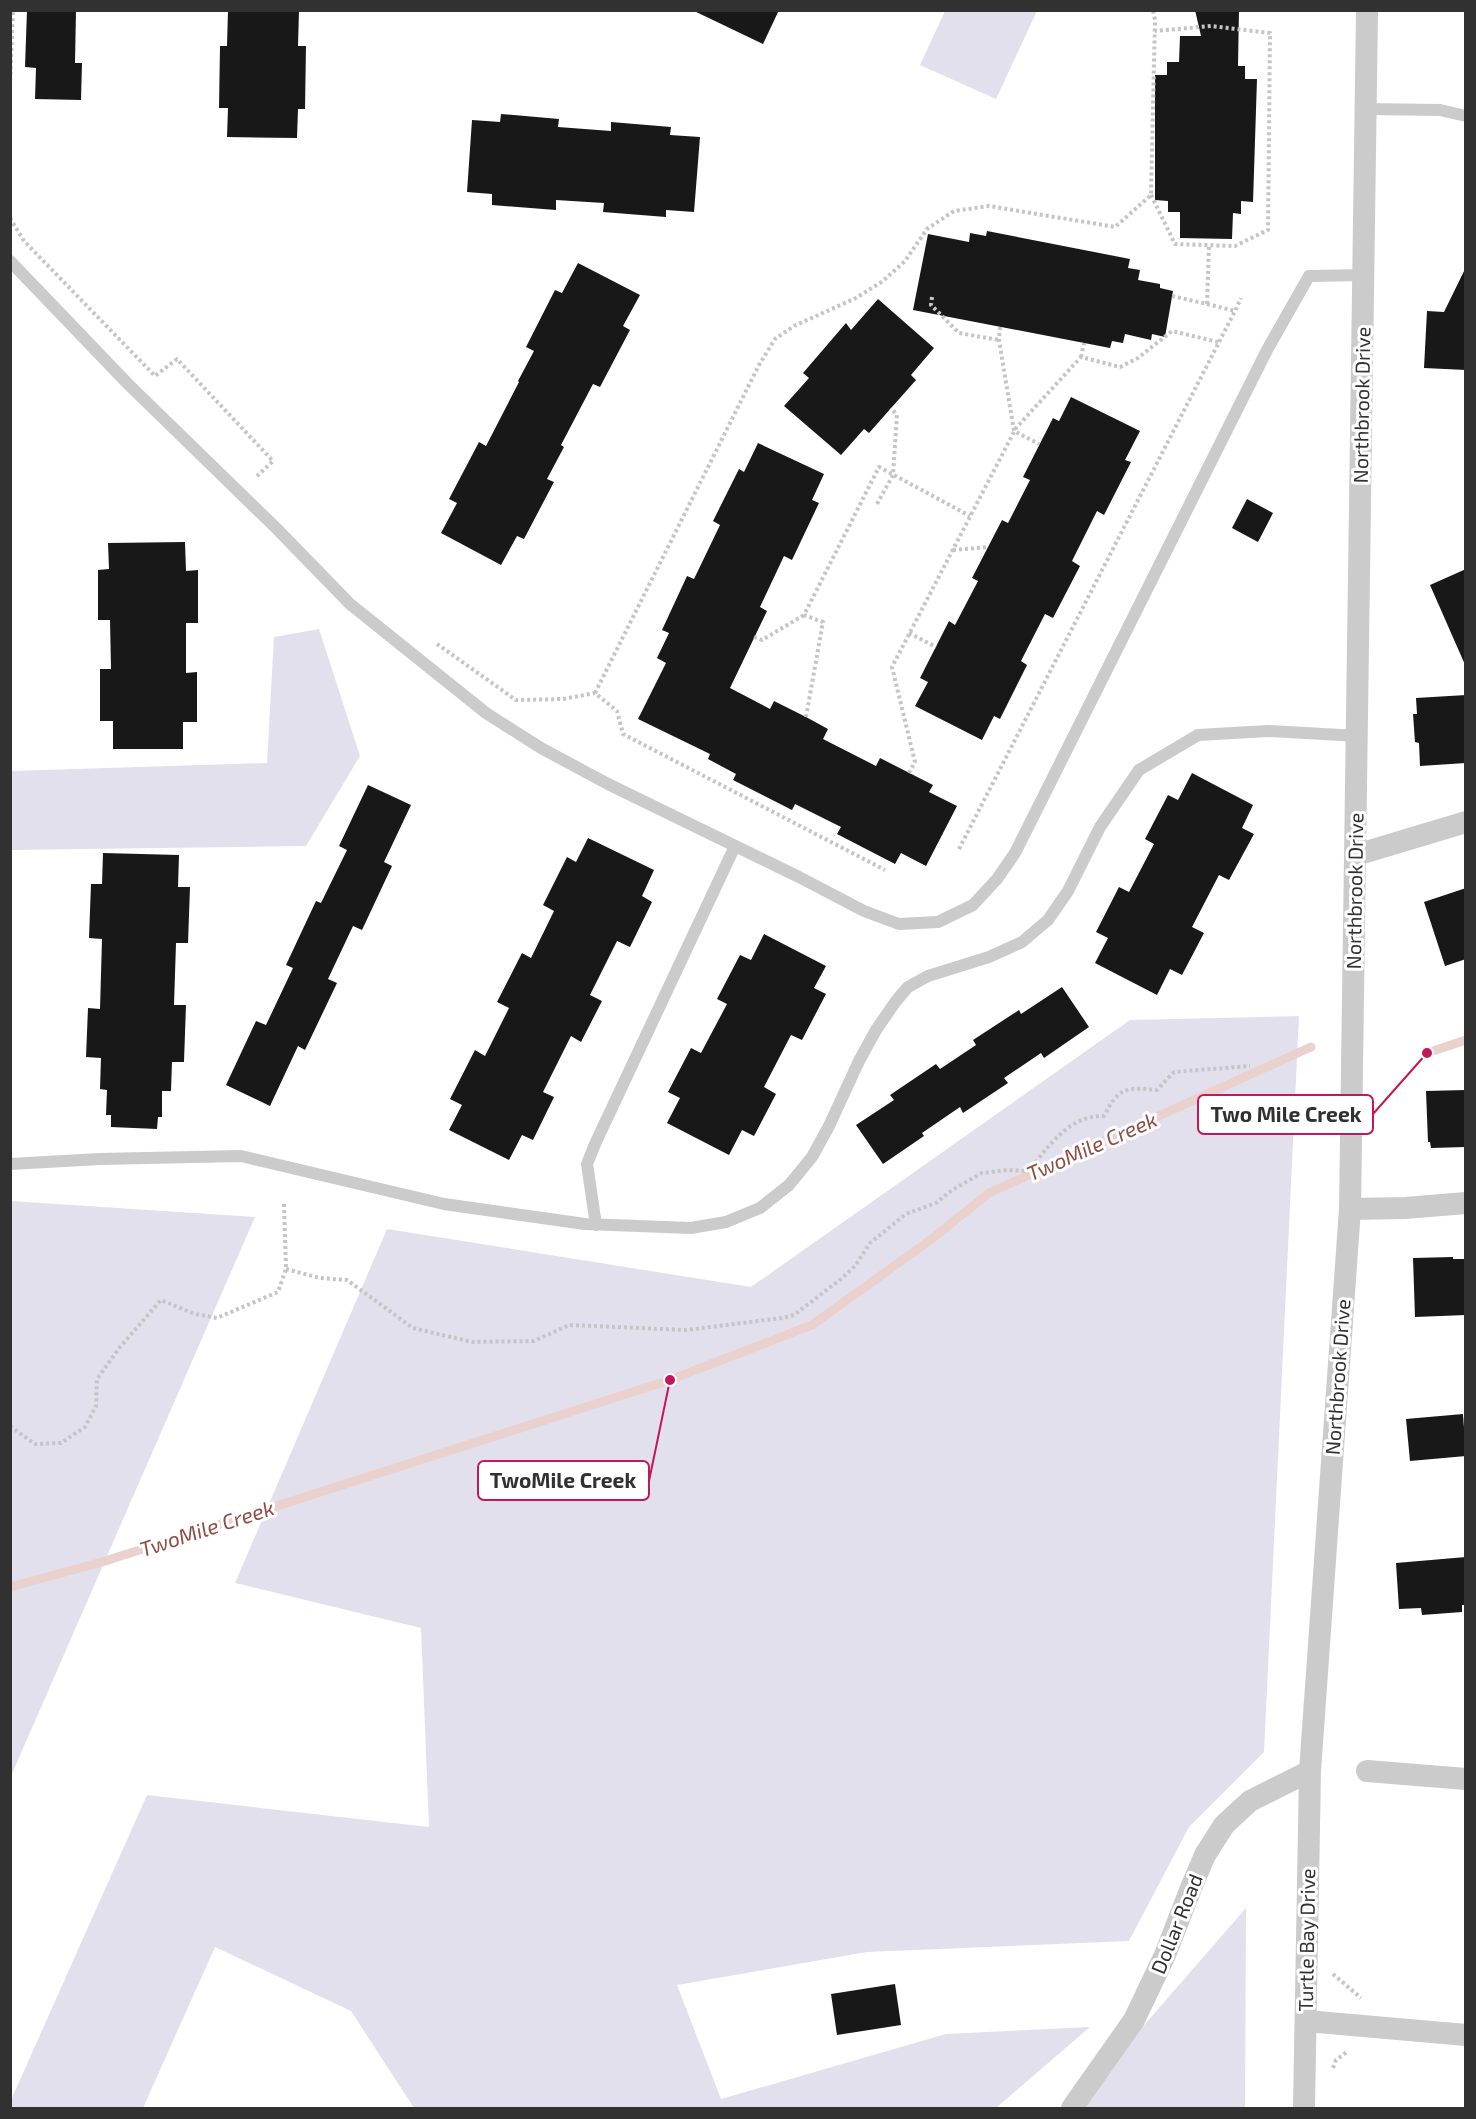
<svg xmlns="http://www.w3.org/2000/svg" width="1476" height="2119" font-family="'Exo 2',sans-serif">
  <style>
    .green { fill: #e3e0ed }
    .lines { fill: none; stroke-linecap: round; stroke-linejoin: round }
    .stream { stroke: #ebd1ce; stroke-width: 9 }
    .building { fill: #181818 }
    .path { stroke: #c5c5c5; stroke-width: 4; stroke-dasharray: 3 3; stroke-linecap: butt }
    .lane { stroke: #cbcbcb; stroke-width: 12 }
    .street { stroke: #cbcbcb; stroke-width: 22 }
    .labels { text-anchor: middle; stroke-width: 6; stroke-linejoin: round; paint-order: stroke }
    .street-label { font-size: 20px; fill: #313131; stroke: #fff }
    .water-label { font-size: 21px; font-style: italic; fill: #8f4c43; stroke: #fff }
    .leader { fill: none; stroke: #c2185b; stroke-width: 2 }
    .callout-dot { fill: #c2185b; stroke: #fff; stroke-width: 2 }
    .callout { fill: #fff; stroke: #c2185b; stroke-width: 2 }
    .callout-label { font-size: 21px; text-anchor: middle; font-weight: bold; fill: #313131 }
  </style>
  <rect width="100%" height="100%" fill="#fff"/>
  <g class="green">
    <path d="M 945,11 L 1037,11 L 996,99 L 920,65 Z"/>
    <path d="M 319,629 L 360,756 L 306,846 L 11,850 L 11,771 L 267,763 L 274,637 Z"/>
    <path d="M 1299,1016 L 1264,1752 L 1189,1827 L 1129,1941 L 867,1952 L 677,1985 L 721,2099 L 946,2034 L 1090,2027 L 996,2108 L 414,2108 L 351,2011 L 215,1947 L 143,2108 L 11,2108 L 11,2100 L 147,1795 L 429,1827 L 421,1628 L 235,1583 L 387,1229 L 751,1287 L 1130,1020 Z"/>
    <path d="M 11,1201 L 255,1217 L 11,1776 L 10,1201 Z"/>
    <path d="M 1246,1908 L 1245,2108 L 1072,2108 Z"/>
  </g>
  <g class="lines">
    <g class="stream">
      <path d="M 1427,1053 L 1466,1040"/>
      <path d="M 10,1587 L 102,1562 L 670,1380 L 812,1325 L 933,1238 L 989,1193 L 1311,1047"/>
    </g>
  </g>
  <g class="building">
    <path d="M 27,10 L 76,10 L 75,63 L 82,63 L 81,100 L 35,99 L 36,68 L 25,67 Z"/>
    <path d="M 228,10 L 299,10 L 298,46 L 306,46 L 305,109 L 298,109 L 297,138 L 227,137 L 228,108 L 219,108 L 220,46 L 227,46 Z"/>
    <path d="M 692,10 L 779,10 L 763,44 Z"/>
    <path d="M 1195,10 L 1239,10 L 1238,66 L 1245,66 L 1245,79 L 1257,79 L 1253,202 L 1241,201 L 1241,214 L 1233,213 L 1232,239 L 1180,238 L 1180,212 L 1168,212 L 1168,201 L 1155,200 L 1155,75 L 1167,75 L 1167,62 L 1179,62 L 1180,36 L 1201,36 Z"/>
    <path d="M 501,114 L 559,119 L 558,127 L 611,131 L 611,122 L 671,127 L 670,135 L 700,137 L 694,212 L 666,210 L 666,217 L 603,212 L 604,203 L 556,200 L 556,210 L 492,205 L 492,194 L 467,192 L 472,120 L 500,122 Z"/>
    <path d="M 987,231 L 1130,259 L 1128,268 L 1140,270 L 1138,280 L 1160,284 L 1160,288 L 1173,291 L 1165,337 L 1152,334 L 1151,340 L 1125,334 L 1123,343 L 1112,341 L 1110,348 L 913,310 L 928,234 L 969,242 L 970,233 L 986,236 Z"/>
    <path d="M 578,263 L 640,295 L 623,326 L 630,330 L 600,387 L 593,384 L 561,445 L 564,447 L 547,479 L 554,482 L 524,539 L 517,536 L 501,565 L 441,533 L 457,503 L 449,499 L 479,442 L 486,446 L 519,382 L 518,381 L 534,351 L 526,347 L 555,290 L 562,293 Z"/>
    <path d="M 1466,267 L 1466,370 L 1424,368 L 1427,311 L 1444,312 Z"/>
    <path d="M 878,299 L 934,348 L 911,375 L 916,380 L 869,433 L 864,429 L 841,455 L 784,406 L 809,378 L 803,373 L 846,323 L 851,330 Z"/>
    <path d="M 1071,397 L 1140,431 L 1125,460 L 1131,462 L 1104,515 L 1097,511 L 1072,561 L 1080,566 L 1053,618 L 1045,614 L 1021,661 L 1027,665 L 1000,719 L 994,716 L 982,740 L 915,706 L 928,682 L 920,678 L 949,621 L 955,625 L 978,581 L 972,578 L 1002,520 L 1008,523 L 1030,480 L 1023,477 L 1053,418 L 1059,421 Z"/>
    <path d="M 758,443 L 824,474 L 812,500 L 819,503 L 792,560 L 784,556 L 760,607 L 767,611 L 730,688 L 770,709 L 774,701 L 806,717 L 828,729 L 823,739 L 876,766 L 880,758 L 933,785 L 929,792 L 957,806 L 926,866 L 901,853 L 895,864 L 837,834 L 841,827 L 795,804 L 792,810 L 733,780 L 736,774 L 708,759 L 710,754 L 638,719 L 666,663 L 657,658 L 669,633 L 662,630 L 687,576 L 694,579 L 720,525 L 713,521 L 739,469 L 744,472 Z"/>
    <path d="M 1247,499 L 1273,513 L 1258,542 L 1232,528 Z"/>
    <path d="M 185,542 L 186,571 L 198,570 L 198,623 L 186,623 L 186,673 L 197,672 L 197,722 L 183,722 L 183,749 L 113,749 L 113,721 L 100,721 L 100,669 L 111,669 L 110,620 L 98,620 L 98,570 L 109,569 L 108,543 Z"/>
    <path d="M 1466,569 L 1466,667 L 1430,585 Z"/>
    <path d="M 1466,695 L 1466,763 L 1420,766 L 1419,743 L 1415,742 L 1413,714 L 1417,714 L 1416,698 Z"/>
    <path d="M 1192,773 L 1253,805 L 1242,828 L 1254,834 L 1229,880 L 1219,875 L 1192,927 L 1204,933 L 1182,975 L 1170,969 L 1157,995 L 1095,963 L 1108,938 L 1096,932 L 1119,887 L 1129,892 L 1154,844 L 1145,839 L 1168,795 L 1178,800 Z"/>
    <path d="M 368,785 L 411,805 L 384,862 L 392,866 L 362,930 L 353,926 L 328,979 L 337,983 L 305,1050 L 298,1046 L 270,1106 L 226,1085 L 256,1021 L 266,1025 L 293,968 L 286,965 L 316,901 L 321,903 L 347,850 L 339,846 Z"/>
    <path d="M 588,838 L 654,870 L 642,896 L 652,902 L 630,947 L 617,941 L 590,995 L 602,1001 L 581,1042 L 571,1036 L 543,1092 L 554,1097 L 533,1140 L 522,1135 L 509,1160 L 449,1130 L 462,1105 L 450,1099 L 475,1050 L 485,1056 L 509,1008 L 497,1002 L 522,953 L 531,958 L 554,911 L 543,905 L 567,857 L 576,862 Z"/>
    <path d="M 103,853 L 179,855 L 178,887 L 190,887 L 188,943 L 176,943 L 174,1005 L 186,1005 L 184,1062 L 172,1062 L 171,1091 L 162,1091 L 162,1117 L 158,1117 L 157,1129 L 111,1127 L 111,1115 L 106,1115 L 107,1090 L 100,1089 L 101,1058 L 86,1057 L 88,1008 L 100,1009 L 102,939 L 89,938 L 91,884 L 102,884 Z"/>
    <path d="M 1466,888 L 1466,959 L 1445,966 L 1424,902 Z"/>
    <path d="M 764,934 L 826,966 L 814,988 L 826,994 L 802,1040 L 791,1035 L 764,1087 L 776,1094 L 754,1136 L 742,1130 L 729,1155 L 667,1123 L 680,1098 L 668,1092 L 691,1048 L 701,1053 L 727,1004 L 717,999 L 740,955 L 751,960 Z"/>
    <path d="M 1062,987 L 1089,1027 L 1044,1058 L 1041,1053 L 1004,1078 L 1008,1083 L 963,1113 L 960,1107 L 922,1133 L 924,1136 L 883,1164 L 856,1125 L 894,1100 L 890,1095 L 936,1064 L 940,1069 L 976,1045 L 973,1040 L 1019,1010 L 1021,1014 Z"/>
    <path d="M 1466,1090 L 1466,1147 L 1431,1148 L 1430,1142 L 1428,1142 L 1426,1091 Z"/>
    <path d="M 1453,1257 L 1453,1259 L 1466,1259 L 1466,1315 L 1415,1317 L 1413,1258 Z"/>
    <path d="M 1463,1414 L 1466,1456 L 1410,1461 L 1406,1419 Z"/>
    <path d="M 1466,1557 L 1466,1605 L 1462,1605 L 1462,1612 L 1422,1615 L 1421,1608 L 1399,1609 L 1396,1563 Z"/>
    <path d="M 895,1984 L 901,2025 L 837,2035 L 831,1994 Z"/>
  </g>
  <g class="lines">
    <g class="path">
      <path d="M 10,87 L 13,10"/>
      <path d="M 1151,195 L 1175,244 L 1235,246 L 1268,230 L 1270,33 L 1211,26 L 1155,31"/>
      <path d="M 10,218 L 24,241 L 155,376 L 177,359 L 273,461 L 255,478"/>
      <path d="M 1172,296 L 1207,304 L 1209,245"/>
      <path d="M 932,297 L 931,305 L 959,333 L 999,340"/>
      <path d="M 1207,304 L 1235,311 L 1241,298"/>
      <path d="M 1000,327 L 999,340 L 1014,431 L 1039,444"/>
      <path d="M 1081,357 L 1084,343"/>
      <path d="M 877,504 L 893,475 L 897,415 L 891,408"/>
      <path d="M 953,550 L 988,547"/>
      <path d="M 909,633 L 936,647"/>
      <path d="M 754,637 L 762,640 L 804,615"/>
      <path d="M 437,644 L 516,700 L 563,699 L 595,693 L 617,711 L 623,734 L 885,870"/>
      <path d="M 595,693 L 759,365 L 775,339 L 794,326 L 856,298 L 883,281 L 905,261 L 927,229 L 954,211 L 989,206 L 1115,227 L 1151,195 L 1155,20 L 1153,10"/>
      <path d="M 806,717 L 823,622 L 804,615 L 879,467 L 970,516"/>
      <path d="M 909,773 L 915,762 L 892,667 L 1016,428 L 1081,357 L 1120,367 L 1138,358 L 1172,331 L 1218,342"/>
      <path d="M 959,849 L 1235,311"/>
      <path d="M 286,1269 L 320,1278 L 347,1280 L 413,1328 L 472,1342 L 534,1341 L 569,1325 L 686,1330 L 782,1318 L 794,1315 L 841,1279 L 855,1266 L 870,1243 L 906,1214 L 936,1203 L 952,1190 L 982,1173 L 1007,1170 L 1028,1171 C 1049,1147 1068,1115 1104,1116 C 1119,1087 1126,1087 1157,1090 L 1174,1072 L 1250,1066"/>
      <path d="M 10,1426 L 35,1444 L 61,1443 L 85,1427 L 96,1406 L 97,1379 L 120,1347 L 161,1300 L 195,1314 L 217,1318 L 278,1292 L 286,1269 L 284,1204"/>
      <path d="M 1333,1974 L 1361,1998"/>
      <path d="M 1333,2068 L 1336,2060 L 1347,2052"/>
    </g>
    <g class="lane">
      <path d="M 1365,109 L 1440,110 L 1466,116"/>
      <path d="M 10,261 L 128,384 L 277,529 L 350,604 L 486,713 L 541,748 L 608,784 L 799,877 L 864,911 L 899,924 L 938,922 L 973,905 L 997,879 L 1015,853 L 1267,350 L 1309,276 L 1364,275"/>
      <path d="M 10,1164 L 100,1159 L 241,1156 L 444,1204 L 585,1224 L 691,1228 L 726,1222 L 760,1208 L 789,1185 L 812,1157 L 829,1126 L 859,1061 L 876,1030 L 896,1001 L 908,987 L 928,976 L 989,957 L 1022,942 L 1048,920 L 1068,891 L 1100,827 L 1139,770 L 1198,735 L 1268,731 L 1358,736"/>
      <path d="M 596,1225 L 587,1164 L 595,1144 L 735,846"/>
    </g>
    <g class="street">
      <path d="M 1356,855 L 1466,822"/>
      <path d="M 1350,1209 L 1405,1208 L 1466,1203"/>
      <path d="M 1367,1771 L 1466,1779"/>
      <path d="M 1306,2021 L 1466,2035"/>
      <path d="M 1072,2108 L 1134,2020 L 1165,1955 L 1191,1888 L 1205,1855 L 1224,1825 L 1250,1801 L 1310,1771"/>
      <path d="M 1304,2108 L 1310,1771 L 1350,1209 L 1367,10"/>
    </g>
  </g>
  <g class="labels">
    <g class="street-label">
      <text transform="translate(1362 405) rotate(-89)" y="7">Northbrook Drive</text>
      <text transform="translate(1355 891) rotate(-89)" y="7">Northbrook Drive</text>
      <text transform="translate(1338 1377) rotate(-86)" y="7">Northbrook Drive</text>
      <text transform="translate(1177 1924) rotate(-68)" y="7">Dollar Road</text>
      <text transform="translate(1307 1940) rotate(-89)" y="7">Turtle Bay Drive</text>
    </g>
    <g class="water-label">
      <text transform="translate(1092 1147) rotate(-24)" y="7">TwoMile Creek</text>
      <text transform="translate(207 1529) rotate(-18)" y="7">TwoMile Creek</text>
    </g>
  </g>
  <path class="leader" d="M1427 1053L1373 1114M670 1380L649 1481"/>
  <g class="callout-dot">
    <circle cx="1427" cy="1053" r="6"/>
    <circle cx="670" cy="1380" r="6"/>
  </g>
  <g class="callout">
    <rect x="1198" y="1095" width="175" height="39" rx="6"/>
    <rect x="478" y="1461" width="171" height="39" rx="6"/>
  </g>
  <g class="callout-label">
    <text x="1286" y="1122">Two Mile Creek</text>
    <text x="563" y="1488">TwoMile Creek</text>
  </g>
  <rect width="1476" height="2119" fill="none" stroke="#313131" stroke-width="24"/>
</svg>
